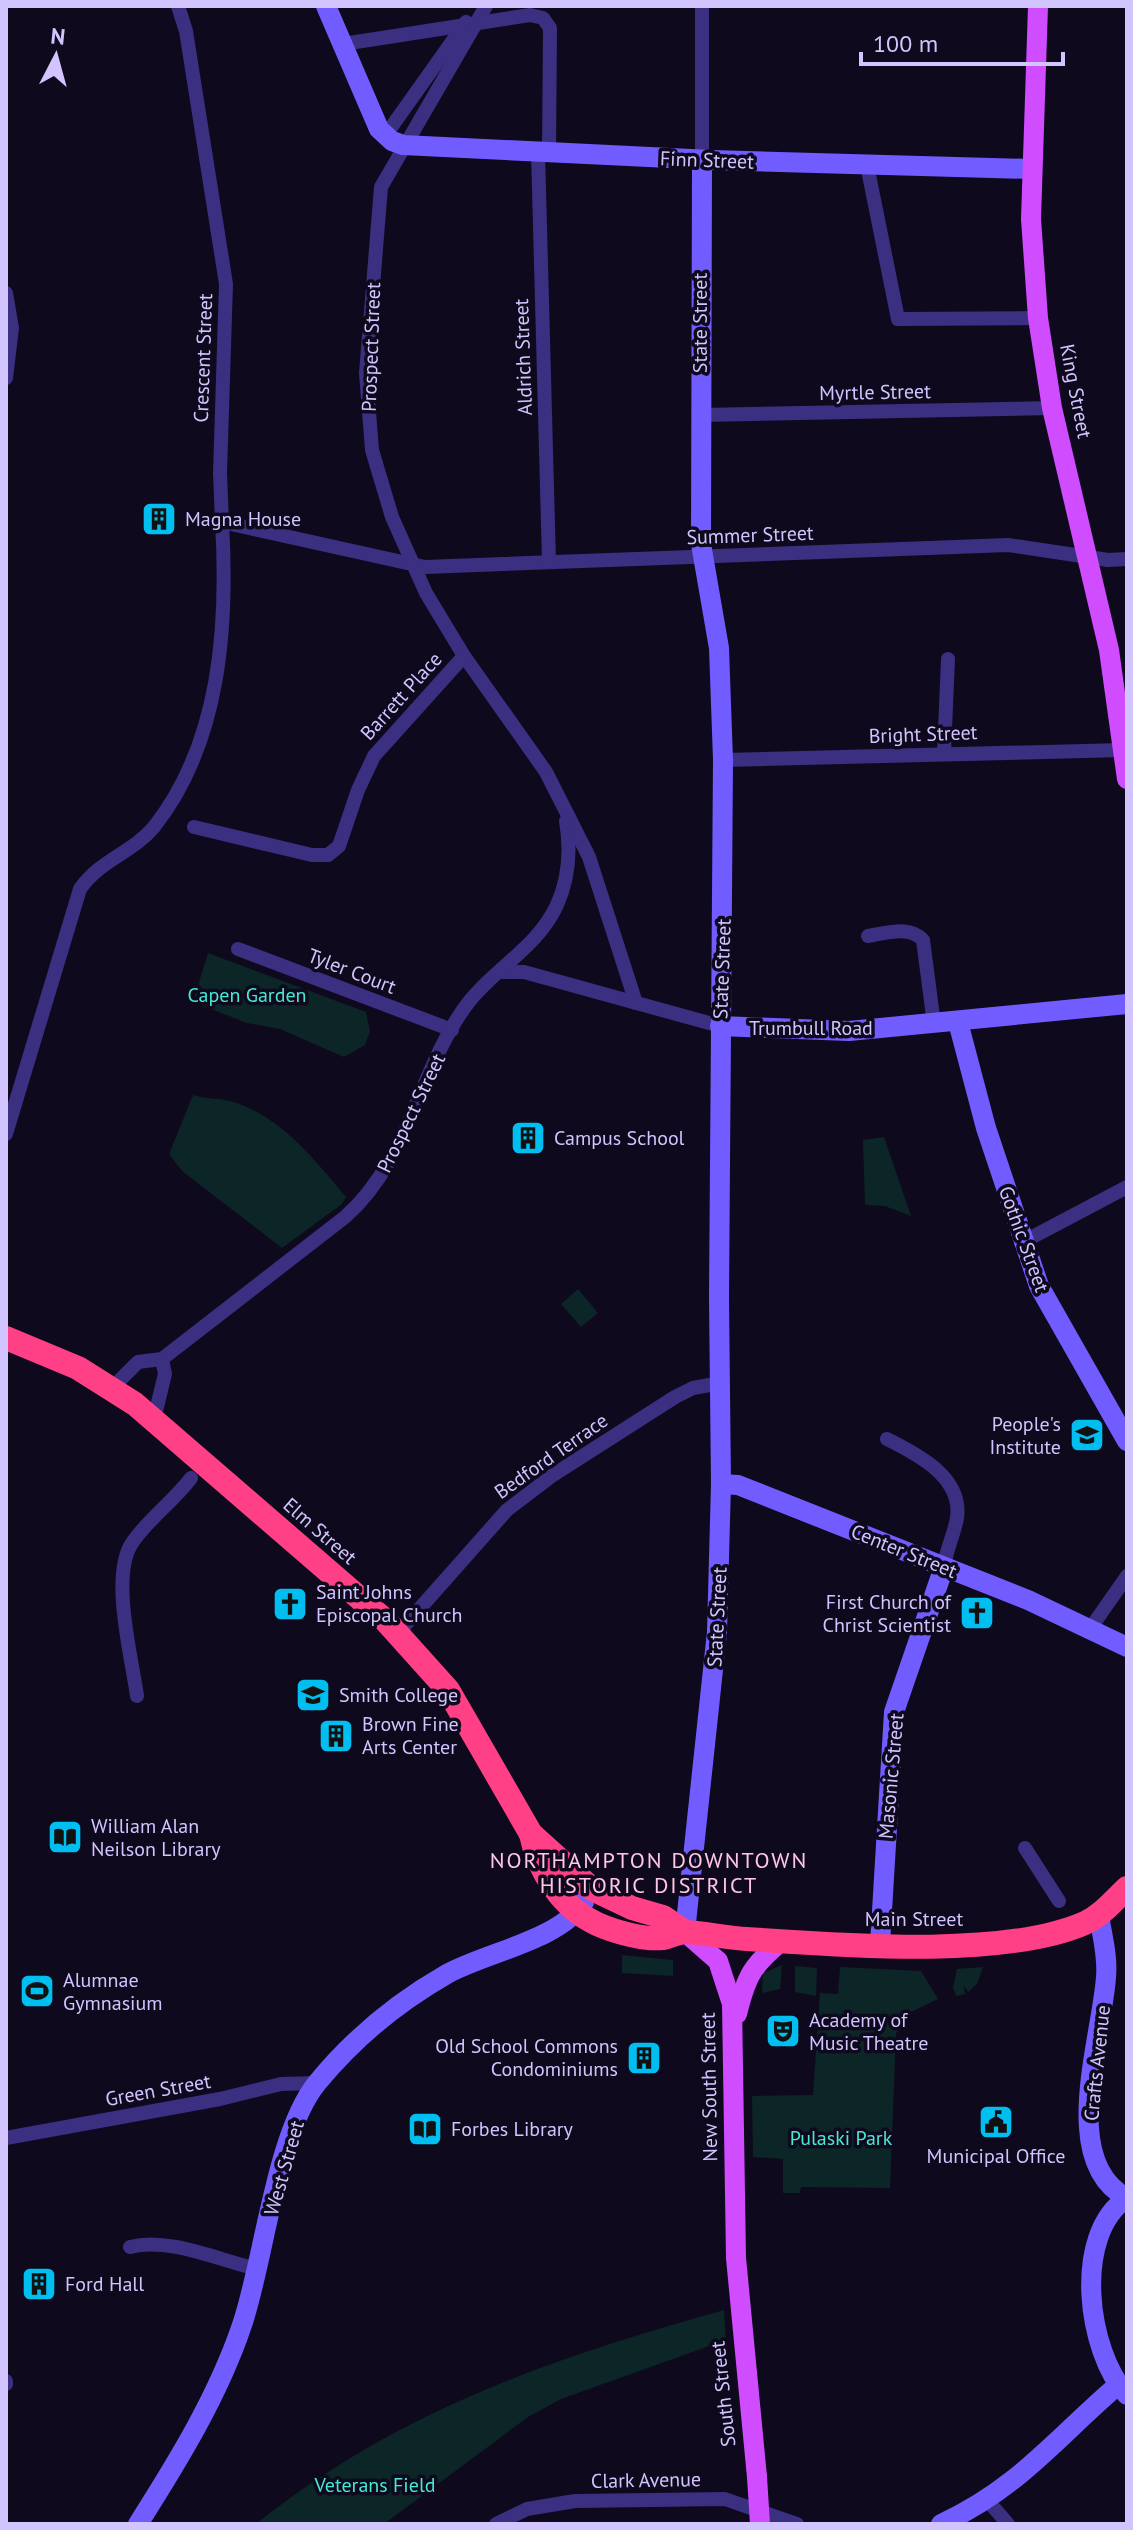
<svg xmlns="http://www.w3.org/2000/svg" width="1133" height="2530" font-family="'PT Sans',sans-serif">
  <style>
    .green { fill: #0c2527 }
    .lines { fill: none; stroke-linecap: round; stroke-linejoin: round }
    .street { stroke: #3b2f81; stroke-width: 14 }
    .secondary { stroke: #715cff; stroke-width: 20 }
    .primary { stroke: #cf4cff; stroke-width: 20 }
    .highway { stroke: #ff4087; stroke-width: 24 }
    .primary-bridge { stroke: #cf4cff; stroke-width: 20 }
    .labels { text-anchor: middle; stroke-width: 7; stroke-linejoin: round; paint-order: stroke }
    .street-label { font-size: 20px; fill: #d2c5ff; stroke: #0f091d }
    .poi-label { font-size: 20px; fill: #d2c5ff; stroke: #0f091d; text-anchor: start }
    .park-label { font-size: 20px; fill: #46ead3; stroke: #0f091d }
    .neighbourhood-label { font-size: 22px; letter-spacing: 2px; fill: #ffc7e5; stroke: #0f091d }
  </style>
  <rect width="100%" height="100%" fill="#0f091d"/>
  <g class="green">
    <path d="M 208,953 L 366,1012 L 370,1031 L 365,1045 L 344,1057 L 280,1029 L 247,1023 L 193,1002 Z"/>
    <path d="M 193,1095 C 205,1099 218,1098 230,1101 C 280,1115 315,1160 346,1197 L 342,1204 L 282,1248 L 182,1171 L 169,1154 Z"/>
    <path d="M 884,1137 L 911,1216 L 885,1206 L 865,1205 L 863,1140 Z"/>
    <path d="M 578,1289 L 598,1313 L 581,1327 L 561,1304 Z"/>
    <path d="M 622,1955 L 673,1960 L 673,1976 L 622,1973 Z"/>
    <path d="M 782,1965 L 780,1989 L 762,1993 L 763,1973 Z"/>
    <path d="M 795,1966 L 817,1968 L 816,1996 L 795,1992 Z"/>
    <path d="M 840,1967 L 921,1971 L 938,1999 L 907,2014 L 896,2034 L 890,2188 L 801,2187 L 800,2193 L 783,2193 L 783,2159 L 753,2157 L 752,2096 L 813,2095 L 820,1993 L 838,1994 Z"/>
    <path d="M 983,1967 L 977,1984 L 968,1992 L 964,1985 L 965,1994 L 956,1996 L 953,1987 L 957,1969 Z"/>
    <path d="M 724,2310 L 726,2340 L 561,2399 L 528,2417 L 384,2524 L 256,2524 C 396,2411 553,2358 724,2310 Z"/>
  </g>
  <g class="lines">
    <g class="street">
      <path d="M 178,6 L 186,31 L 226,284 L 220,473 L 222,522 L 425,567 L 1008,545 L 1108,560 L 1127,559"/>
      <path d="M 486,6 L 381,187 L 366,373 L 372,450 L 392,517 L 426,593 L 464,656 L 546,772 L 589,857 L 636,1003"/>
      <path d="M 343,44 L 530,15 L 543,18 L 550,28 L 549,152"/>
      <path d="M 385,136 L 466,22"/>
      <path d="M 538,152 L 549,562"/>
      <path d="M 702,160 L 702,6"/>
      <path d="M 867,165 L 898,319 L 1038,318"/>
      <path d="M 6,293 L 12,328 L 6,378"/>
      <path d="M 700,415 L 1052,408"/>
      <path d="M 944,753 L 948,659"/>
      <path d="M 723,760 L 1123,750"/>
      <path d="M 194,827 L 312,855 L 328,855 L 339,846 L 358,790 L 374,756 L 464,656"/>
      <path d="M 868,936 C 887,933 909,925 923,940 L 934,1024"/>
      <path d="M 238,949 L 452,1030"/>
      <path d="M 501,972 L 524,972 L 720,1026"/>
      <path d="M 6,1134 L 80,889 C 100,860 132,853 154,827 C 221,742 228,625 222,522"/>
      <path d="M 1021,1243 L 1127,1187"/>
      <path d="M 112,1388 L 138,1362 L 162,1359 L 345,1217 C 410,1160 418,1069 468,1003 C 496,967 537,948 557,905 C 569,878 571,850 566,821"/>
      <path d="M 154,1419 L 165,1374 L 162,1359"/>
      <path d="M 887,1439 C 917,1454 963,1477 957,1518 C 954,1535 946,1550 944,1567"/>
      <path d="M 1090,1629 L 1127,1576"/>
      <path d="M 398,1633 L 507,1510 L 553,1475 L 675,1397 L 693,1388 L 720,1383"/>
      <path d="M 137,1696 C 132,1658 110,1576 132,1543 C 148,1519 173,1502 191,1478"/>
      <path d="M 1025,1848 L 1059,1901"/>
      <path d="M 6,2138 L 220,2099 L 281,2084 L 318,2083"/>
      <path d="M 130,2247 C 169,2237 218,2260 257,2269"/>
      <path d="M 6,2381 L 6,2384"/>
      <path d="M 988,2501 L 1008,2524"/>
      <path d="M 496,2524 L 527,2509 L 575,2501 L 725,2499 L 797,2524"/>
    </g>
    <g class="secondary">
      <path d="M 326,6 L 379,129 L 392,141 L 403,145 L 711,160 L 1031,169"/>
      <path d="M 958,1022 L 986,1128 L 1039,1286 L 1127,1441"/>
      <path d="M 720,1026 L 849,1031 L 1127,1004"/>
      <path d="M 721,1484 L 738,1485 L 1028,1600 L 1127,1647"/>
      <path d="M 1099,1915 C 1102,1935 1108,1956 1106,1977 C 1102,2038 1058,2162 1127,2198"/>
      <path d="M 685,1932 L 717,1632 L 721,1484 L 719,1298 L 723,760 L 719,648 L 701,544 L 702,160"/>
      <path d="M 880,1944 L 894,1712 L 944,1567"/>
      <path d="M 1127,2198 C 1072,2234 1087,2352 1127,2395"/>
      <path d="M 138,2524 C 178,2461 218,2396 242,2325 C 264,2261 276,2133 317,2083 C 353,2039 398,2002 447,1974 C 487,1952 560,1940 584,1902"/>
      <path d="M 941,2524 C 1018,2489 1056,2438 1118,2385"/>
    </g>
    <g class="primary">
      <path d="M 1038,6 L 1031,219 L 1038,318 L 1052,408 L 1109,650 L 1127,779"/>
      <path d="M 685,1932 L 718,1961 L 732,2004 L 736,2258 L 757,2477"/>
      <path d="M 737,2014 C 746,1977 752,1965 782,1941"/>
    </g>
    <g class="highway">
      <path d="M 6,1338 L 78,1368 L 135,1404 L 386,1621 L 448,1690 L 531,1834 L 592,1889 L 632,1908 L 663,1917 L 685,1932"/>
      <path d="M 531,1834 C 538,1871 562,1908 597,1924 C 615,1932 644,1940 663,1938 C 670,1937 678,1932 686,1932 C 706,1933 727,1938 747,1939 C 838,1945 1003,1959 1085,1923 C 1102,1915 1114,1900 1127,1888"/>
    </g>
    <path class="primary-bridge" d="M 757,2477 L 760,2524"/>
  </g>
  <defs>
    <g id="building-square" transform="scale(1.8)"><rect x="-9" y="-9" width="18" height="18" rx="4" fill="#00bff0" stroke="#0f091d"/><path d="M-4-6H4V6H1V3H-1V6H-4ZM-2.5-4.3h1.7v1.8h-1.7ZM.8-4.3h1.7v1.8H.8ZM-2.5-1h1.7V.8h-1.7ZM.8-1h1.7V.8H.8Z" fill="#111"/></g>
    <g id="school-square" transform="scale(1.8)"><rect x="-9" y="-9" width="18" height="18" rx="4" fill="#00bff0" stroke="#0f091d"/><path d="M0-5L7-2L0 1L-7-2ZM-4 1L0 2.5L4 1V4Q0 6-4 4Z" fill="#111"/></g>
    <g id="church-square" transform="scale(1.8)"><rect x="-9" y="-9" width="18" height="18" rx="4" fill="#00bff0" stroke="#0f091d"/><path d="M-1.2-6h2.4v3.5h3.3v2.4h-3.3V6h-2.4V-.1h-3.3v-2.4h3.3Z" fill="#111"/></g>
    <g id="university-square" transform="scale(1.8)"><rect x="-9" y="-9" width="18" height="18" rx="4" fill="#00bff0" stroke="#0f091d"/><path d="M0-5L7-2L0 1L-7-2ZM-4 1L0 2.5L4 1V4Q0 6-4 4Z" fill="#111"/></g>
    <g id="library-square" transform="scale(1.8)"><rect x="-9" y="-9" width="18" height="18" rx="4" fill="#00bff0" stroke="#0f091d"/><path d="M-6-4Q-3-5.5-.7-3.5V5Q-3 3-6 4ZM6-4Q3-5.5 .7-3.5V5Q3 3 6 4Z" fill="#111"/></g>
    <g id="stadium-square" transform="scale(1.8)"><rect x="-9" y="-9" width="18" height="18" rx="4" fill="#00bff0" stroke="#0f091d"/><path d="M0-5a6.5 5 0 1 0 0 10a6.5 5 0 1 0 0-10ZM-3.5-1.8h7v3.6h-7Z" fill="#111"/></g>
    <g id="theatre-square" transform="scale(1.8)"><rect x="-9" y="-9" width="18" height="18" rx="4" fill="#00bff0" stroke="#0f091d"/><path d="M-5-5.5Q0-4 5-5.5V0Q5 5 0 6Q-5 5-5 0ZM-3.3-2.5H-1v1.5H-3.3ZM1-2.5H3.3v1.5H1ZM-2.8 1Q0 5.5 2.8 1Z" fill="#111"/></g>
    <g id="civic-square" transform="scale(1.8)"><rect x="-9" y="-9" width="18" height="18" rx="4" fill="#00bff0" stroke="#0f091d"/><path d="M-.6-6.5H3V-4.5H.6V-3L4-1V1h2V6H-6V1h2V-1L-.6-3ZM-1.2 2.5V6h2.4V2.5Z" fill="#111"/></g>
  </defs>
  <g fill-rule="evenodd">
    <use href="#building-square" x="159" y="519"/>
    <use href="#building-square" x="528" y="1138"/>
    <use href="#school-square" x="1087" y="1435"/>
    <use href="#church-square" x="290" y="1604"/>
    <use href="#church-square" x="977" y="1613"/>
    <use href="#university-square" x="313" y="1695"/>
    <use href="#building-square" x="336" y="1736"/>
    <use href="#library-square" x="65" y="1837"/>
    <use href="#stadium-square" x="37" y="1991"/>
    <use href="#theatre-square" x="783" y="2031"/>
    <use href="#building-square" x="644" y="2058"/>
    <use href="#civic-square" x="996" y="2122"/>
    <use href="#library-square" x="425" y="2129"/>
    <use href="#building-square" x="39" y="2284"/>
  </g>
  <g class="labels">
    <g class="street-label">
      <text transform="translate(707 160) rotate(2)" y="7">Finn Street</text>
      <text transform="translate(700 323) rotate(-90)" y="7">State Street</text>
      <text transform="translate(371 347) rotate(-88)" y="7">Prospect Street</text>
      <text transform="translate(523 357) rotate(-92)" y="7">Aldrich Street</text>
      <text transform="translate(203 358) rotate(-88)" y="7">Crescent Street</text>
      <text transform="translate(1076 391) rotate(79)" y="7">King Street</text>
      <text transform="translate(875 392) rotate(-1)" y="7">Myrtle Street</text>
      <text transform="translate(750 535) rotate(-2)" y="7">Summer Street</text>
      <text transform="translate(401 696) rotate(-48)" y="7">Barrett Place</text>
      <text transform="translate(923 734) rotate(-2)" y="7">Bright Street</text>
      <text transform="translate(722 969) rotate(-88)" y="7">State Street</text>
      <text transform="translate(352 971) rotate(21)" y="7">Tyler Court</text>
      <text x="811" y="1035">Trumbull Road</text>
      <text transform="translate(411 1113) rotate(-64)" y="7">Prospect Street</text>
      <text transform="translate(1024 1239) rotate(70)" y="7">Gothic Street</text>
      <text transform="translate(551 1456) rotate(-35)" y="7">Bedford Terrace</text>
      <text transform="translate(320 1531) rotate(41)" y="7">Elm Street</text>
      <text transform="translate(904 1551) rotate(22)" y="7">Center Street</text>
      <text transform="translate(717 1617) rotate(-87)" y="7">State Street</text>
      <text transform="translate(891 1776) rotate(-85)" y="7">Masonic Street</text>
      <text x="914" y="1926">Main Street</text>
      <text transform="translate(1097 2063) rotate(-84)" y="7">Crafts Avenue</text>
      <text transform="translate(709 2087) rotate(-91)" y="7">New South Street</text>
      <text transform="translate(158 2090) rotate(-10)" y="7">Green Street</text>
      <text transform="translate(284 2168) rotate(-74)" y="7">West Street</text>
      <text transform="translate(723 2394) rotate(-96)" y="7">South Street</text>
      <text transform="translate(646 2480) rotate(-1)" y="7">Clark Avenue</text>
    </g>
    <g class="poi-label">
      <text x="185" y="526">Magna House</text>
      <text x="554" y="1145">Campus School</text>
      <text x="1061" y="1431" text-anchor="end">People's<tspan x="1061" dy="23">Institute</tspan></text>
      <text x="316" y="1599">Saint Johns<tspan x="316" dy="23">Episcopal Church</tspan></text>
      <text x="951" y="1609" text-anchor="end">First Church of<tspan x="951" dy="23">Christ Scientist</tspan></text>
      <text x="339" y="1702">Smith College</text>
      <text x="362" y="1731">Brown Fine<tspan x="362" dy="23">Arts Center</tspan></text>
      <text x="91" y="1833">William Alan<tspan x="91" dy="23">Neilson Library</tspan></text>
      <text x="63" y="1987">Alumnae<tspan x="63" dy="23">Gymnasium</tspan></text>
      <text x="809" y="2027">Academy of<tspan x="809" dy="23">Music Theatre</tspan></text>
      <text x="618" y="2053" text-anchor="end">Old School Commons<tspan x="618" dy="23">Condominiums</tspan></text>
      <text x="451" y="2136">Forbes Library</text>
      <text x="996" y="2163" text-anchor="middle">Municipal Office</text>
      <text x="65" y="2291">Ford Hall</text>
    </g>
    <g class="park-label">
      <text x="247" y="1002">Capen Garden</text>
      <text x="841" y="2145">Pulaski Park</text>
      <text x="375" y="2492">Veterans Field</text>
    </g>
    <g class="neighbourhood-label">
      <text x="649" y="1868">NORTHAMPTON DOWNTOWN<tspan x="649" dy="25">HISTORIC DISTRICT</tspan></text>
    </g>
  </g>
  <rect width="1133" height="2530" fill="none" stroke="#d2c5ff" stroke-width="16"/>
  <g transform="translate(56 56) rotate(6)" stroke="#0f091d" stroke-width="6" paint-order="stroke">
  <path d="M0-6L14 30L0 20L-14 30Z" fill="#d2c5ff"/>
  <text y="-12" font-size="22" font-weight="bold" text-anchor="middle" fill="#d2c5ff">N</text>
  </g>
  <path d="M861 52v12h202v-12" fill="none" stroke="#d2c5ff" stroke-width="4"/>
  <text x="873" y="52" font-size="24" fill="#d2c5ff" stroke="#0f091d" stroke-width="6" paint-order="stroke">100 m</text>
</svg>
